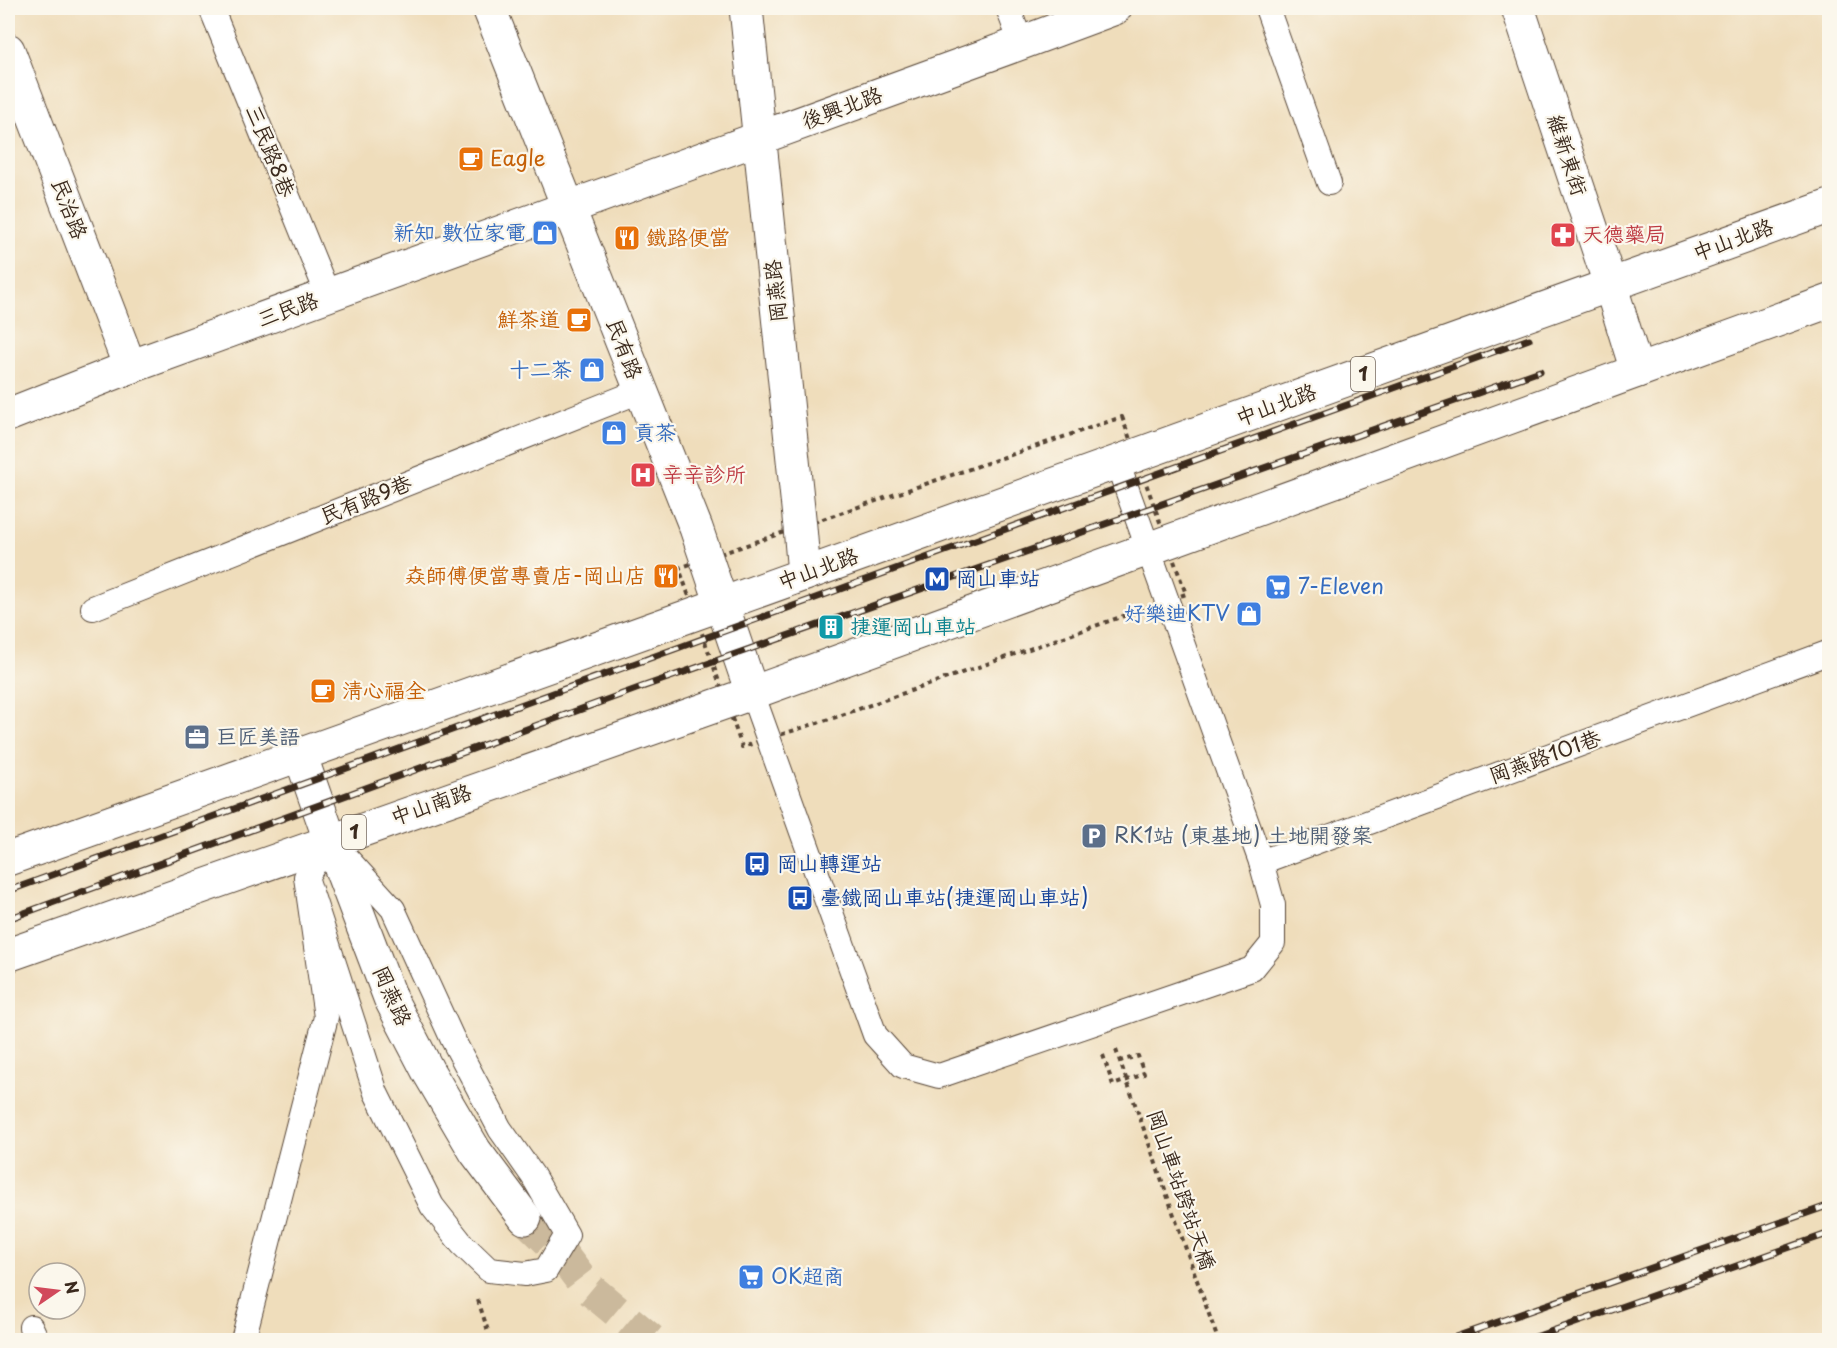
<svg xmlns="http://www.w3.org/2000/svg" width="1837" height="1348" font-family="'Playpen Sans','LXGW WenKai TC',sans-serif">
  <style>
    .lines { fill: none; stroke-linecap: round; stroke-linejoin: round }
    .tertiary-tunnel { stroke: #cbb99c; stroke-width: 33; stroke-dasharray: 33 16; stroke-linecap: butt }
    .service-casing { stroke: #564536; stroke-width: 26 }
    .minor-casing { stroke: #564536; stroke-width: 35 }
    .tertiary-casing { stroke: #564536; stroke-width: 35 }
    .primary-casing { stroke: #564536; stroke-width: 35 }
    .path { stroke: #564536; stroke-width: 4; stroke-dasharray: 4.5 4.5; stroke-linecap: butt }
    .service { stroke: #fff; stroke-width: 24 }
    .minor { stroke: #fff; stroke-width: 33 }
    .tertiary { stroke: #fff; stroke-width: 33 }
    .primary { stroke: #fff; stroke-width: 33 }
    .rail-casing { stroke: #3b2a1e; stroke-width: 7 }
    .rail { stroke: #fbf7ec; stroke-width: 4.5; stroke-dasharray: 14; stroke-linecap: butt }
    .path-bridge { stroke: #564536; stroke-width: 4; stroke-dasharray: 4.5 4.5; stroke-linecap: butt }
    .labels { text-anchor: middle; stroke-width: 4.5; stroke-linejoin: round; paint-order: stroke }
    .shield { fill: #fbf7ec; stroke: #75685c; stroke-width: 1.5 }
    .shield-label { font-size: 20px; font-weight: bold; fill: #3b2a1e }
    .street-label { font-size: 21px; fill: #3b2a1e; stroke: #fbf7ec }
    .food-label { font-size: 21px; fill: #c56008; stroke: #fbf7ec; text-anchor: start }
    .shop-label { font-size: 21px; fill: #366cbe; stroke: #fbf7ec; text-anchor: end }
    .health-label { font-size: 21px; fill: #be3a42; stroke: #fbf7ec; text-anchor: start }
    .transit-label { font-size: 21px; fill: #164399; stroke: #fbf7ec; text-anchor: start }
    .culture-label { font-size: 21px; fill: #0d838f; stroke: #fbf7ec; text-anchor: start }
    .service-label { font-size: 21px; fill: #4e5e75; stroke: #fbf7ec; text-anchor: start }
  </style>
  <rect width="100%" height="100%" fill="#fbf7ec"/>
  <filter id="ink" filterUnits="userSpaceOnUse"><feTurbulence type="fractalNoise" baseFrequency=".0167" numOctaves="2"/><feDisplacementMap in="SourceGraphic" scale="12" xChannelSelector="R" yChannelSelector="G"/><feConvolveMatrix kernelMatrix="1 2 1 2 8 2 1 2 1" color-interpolation-filters="sRGB"/></filter>
  <filter id="wash" filterUnits="userSpaceOnUse"><feTurbulence type="fractalNoise" baseFrequency=".008" numOctaves="4" result="noise"/><feDisplacementMap in="SourceGraphic" scale="24" xChannelSelector="R" yChannelSelector="G"/><feGaussianBlur stdDeviation="1.35" result="paint"/><feColorMatrix in="noise" values="0 0 0 0 0 0 0 0 0 0 0 0 0 0 0 0 0 1.4 0 .05"/><feComposite in="paint" operator="in"/></filter>
  <g filter="url(#wash)">
    <rect width="100%" height="100%" fill="#efddbb"/>
  </g>
  <g filter="url(#ink)">
    <g class="lines">
      <path class="tertiary-tunnel" d="M 525,1218 L 560,1252 L 585,1285 L 651,1340"/>
      <g class="service-casing">
        <g id="service">
          <path d="M 211,8 L 328,295"/>
          <path d="M 1008,8 L 1021,43"/>
          <path d="M 1267,8 L 1329,183"/>
          <path d="M 93,608 L 640,391"/>
          <path d="M 752,693 L 875,1035 L 903,1066 L 939,1076 L 1252,969 L 1273,943 L 1273,905 L 1261,862 L 1117,462"/>
          <path d="M 1261,862 L 1830,652"/>
          <path d="M 31,1327 L 37,1340"/>
          <path d="M 243,1340 L 326,1017 L 306,877 L 330,840 L 393,909 L 453,1040 L 500,1129 L 533,1176 L 567,1235 L 546,1270 L 525,1274 L 489,1270 L 462,1244 L 432,1206 L 376,1093 L 306,877"/>
        </g>
      </g>
      <g class="minor-casing">
        <g id="minor">
          <path d="M 489,8 L 696,528 L 752,693"/>
          <path d="M 746,8 L 800,527 L 804,574"/>
          <path d="M 1518,8 L 1610,284 L 1637,371"/>
          <path d="M 8,50 L 130,367"/>
          <path d="M 8,415 L 130,367 L 1021,43 L 1115,8"/>
        </g>
      </g>
      <g class="tertiary-casing">
        <path id="tertiary" d="M 300,754 L 330,840 L 390,998 L 428,1071 L 475,1151 L 525,1218"/>
      </g>
      <g class="primary-casing">
        <g id="primary">
          <path d="M 8,859 L 694,614 L 1830,206"/>
          <path d="M 8,955 L 752,693 L 1830,301"/>
        </g>
      </g>
      <g class="path">
        <path d="M 1122,417 L 1186,594 L 836,717 L 742,747 L 679,568 Z"/>
        <path d="M 1103,1055 L 1113,1085 L 1144,1074 L 1138,1056 L 1120,1061"/>
        <path d="M 478,1300 L 488,1331"/>
      </g>
      <use href="#service" class="service"/>
      <use href="#minor" class="minor"/>
      <use href="#tertiary" class="tertiary"/>
      <use href="#primary" class="primary"/>
      <g class="rail-casing">
        <g id="rail">
          <path d="M 8,891 L 1529,339"/>
          <path d="M 8,919 L 639,688 L 1540,371"/>
          <path d="M 1447,1340 L 1830,1205"/>
          <path d="M 1527,1340 L 1830,1233"/>
        </g>
      </g>
      <use href="#rail" class="rail"/>
      <path class="path-bridge" d="M 1116,1050 L 1218,1340"/>
    </g>
  </g>
  <defs>
    <g id="cafe-square" transform="scale(1.35)"><rect x="-9" y="-9" width="18" height="18" rx="4" fill="#e8710a" stroke="#fbf7ec"/><path d="M-5.5-4.5H6V0H3Q3 3.5 0 3.5H-2.5Q-5.5 3.5-5.5 0ZM3-3.2v2h1.7v-2ZM-6 4.5H4V6H-6Z" fill="#fff"/></g>
    <g id="shop-square" transform="scale(1.35)"><rect x="-9" y="-9" width="18" height="18" rx="4" fill="#3f7fe0" stroke="#fbf7ec"/><path d="M-5-2.5h2.3a2.7 3.5 0 0 1 5.4 0H5L5.5 6h-11ZM-1.5-2.5h3a1.5 2.3 0 0 0-3 0Z" fill="#fff"/></g>
    <g id="pharmacy-square" transform="scale(1.35)"><rect x="-9" y="-9" width="18" height="18" rx="4" fill="#e0444e" stroke="#fbf7ec"/><path d="M-2-6h4v4h4v4h-4v4h-4v-4h-4v-4h4Z" fill="#fff"/></g>
    <g id="restaurant-square" transform="scale(1.35)"><rect x="-9" y="-9" width="18" height="18" rx="4" fill="#e8710a" stroke="#fbf7ec"/><path d="M-5-6h1v4h1v-4h1v4h1v-4h1v5L-1.5 .5V6h-2V.5L-5-1ZM5-6V6H3V1.5H1.5Q1.5-4 5-6Z" fill="#fff"/></g>
    <g id="hospital-square" transform="scale(1.35)"><rect x="-9" y="-9" width="18" height="18" rx="4" fill="#e0444e" stroke="#fbf7ec"/><path d="M-5-5h3v3.5h4V-5h3V5h-3V1.5h-4V5h-3Z" fill="#fff"/></g>
    <g id="metro-square" transform="scale(1.35)"><rect x="-9" y="-9" width="18" height="18" rx="4" fill="#1a4fb4" stroke="#fbf7ec"/><path d="M-5.5 5V-5H-3L0 0L3-5H5.5V5H3V-.5L0 4L-3-.5V5Z" fill="#fff"/></g>
    <g id="supermarket-square" transform="scale(1.35)"><rect x="-9" y="-9" width="18" height="18" rx="4" fill="#3f7fe0" stroke="#fbf7ec"/><path d="M-6-5.5h2.5l.6 2H6L4.5 2H-2.5L-4.4-4H-6ZM-1.5 3.2a1.3 1.3 0 1 0 .1 0ZM3 3.2a1.3 1.3 0 1 0 .1 0Z" fill="#fff"/></g>
    <g id="building-square" transform="scale(1.35)"><rect x="-9" y="-9" width="18" height="18" rx="4" fill="#0f9aa8" stroke="#fbf7ec"/><path d="M-4-6H4V6H1V3H-1V6H-4ZM-2.5-4.3h1.7v1.8h-1.7ZM.8-4.3h1.7v1.8H.8ZM-2.5-1h1.7V.8h-1.7ZM.8-1h1.7V.8H.8Z" fill="#fff"/></g>
    <g id="office-square" transform="scale(1.35)"><rect x="-9" y="-9" width="18" height="18" rx="4" fill="#5c6f8a" stroke="#fbf7ec"/><path d="M-6-3h4V-5.5h4V-3h4V5H-6ZM-1-4.5V-3h2v-1.5ZM-6 0V1H6V0Z" fill="#fff"/></g>
    <g id="parking-square" transform="scale(1.35)"><rect x="-9" y="-9" width="18" height="18" rx="4" fill="#5c6f8a" stroke="#fbf7ec"/><path d="M-3.5-5.5H1a3.5 3.5 0 0 1 0 7H-1V5.5H-3.5ZM-1-3.4V-.6H.8a1.4 1.4 0 0 0 0-2.8Z" fill="#fff"/></g>
    <g id="bus-square" transform="scale(1.35)"><rect x="-9" y="-9" width="18" height="18" rx="4" fill="#1a4fb4" stroke="#fbf7ec"/><path d="M-5-6H5V4H4V6H2V4H-2V6H-4V4H-5ZM-3.5-4V0h7V-4ZM-3.5 1.2v1.5H-2V1.2ZM2 1.2v1.5H3.5V1.2Z" fill="#fff"/></g>
  </defs>
  <g fill-rule="evenodd">
    <use href="#cafe-square" x="471" y="159"/>
    <use href="#shop-square" x="545" y="233"/>
    <use href="#pharmacy-square" x="1563" y="235"/>
    <use href="#restaurant-square" x="627" y="238"/>
    <use href="#cafe-square" x="579" y="320"/>
    <use href="#shop-square" x="592" y="370"/>
    <use href="#shop-square" x="614" y="433"/>
    <use href="#hospital-square" x="643" y="475"/>
    <use href="#restaurant-square" x="666" y="576"/>
    <use href="#metro-square" x="937" y="579"/>
    <use href="#supermarket-square" x="1278" y="587"/>
    <use href="#shop-square" x="1249" y="614"/>
    <use href="#building-square" x="831" y="627"/>
    <use href="#cafe-square" x="323" y="691"/>
    <use href="#office-square" x="197" y="737"/>
    <use href="#parking-square" x="1094" y="836"/>
    <use href="#bus-square" x="757" y="864"/>
    <use href="#bus-square" x="800" y="898"/>
    <use href="#supermarket-square" x="751" y="1277"/>
  </g>
  <g class="labels">
    <g class="shield">
      <rect x="1351" y="357" width="24" height="34" rx="4.5"/>
      <rect x="342" y="815" width="24" height="34" rx="4.5"/>
    </g>
    <g class="shield-label">
      <text x="1363" y="381">1</text>
      <text x="354" y="839">1</text>
    </g>
    <g class="street-label">
      <text transform="translate(842 108) rotate(-20)" y="7">後興北路</text>
      <text transform="translate(270 151) rotate(68)" y="7">三民路8巷</text>
      <text transform="translate(1567 155) rotate(72)" y="7">維新東街</text>
      <text transform="translate(69 209) rotate(69)" y="7">民治路</text>
      <text transform="translate(1733 240) rotate(-20)" y="7">中山北路</text>
      <text transform="translate(776 291) rotate(-96)" y="7">岡燕路</text>
      <text transform="translate(288 310) rotate(-20)" y="7">三民路</text>
      <text transform="translate(624 349) rotate(69)" y="7">民有路</text>
      <text transform="translate(1276 405) rotate(-20)" y="7">中山北路</text>
      <text transform="translate(366 500) rotate(-22)" y="7">民有路9巷</text>
      <text transform="translate(818 569) rotate(-20)" y="7">中山北路</text>
      <text transform="translate(1545 757) rotate(-20)" y="7">岡燕路101巷</text>
      <text transform="translate(431 805) rotate(-19)" y="7">中山南路</text>
      <text transform="translate(392 996) rotate(66)" y="7">岡燕路</text>
      <text transform="translate(1181 1190) rotate(71)" y="7">岡山車站跨站天橋</text>
    </g>
    <g class="food-label">
      <text x="490" y="166">Eagle</text>
      <text x="646" y="245">鐵路便當</text>
      <text x="560" y="327" text-anchor="end">鮮茶道</text>
      <text x="646" y="583" text-anchor="end">𡘙師傅便當專賣店-岡山店</text>
      <text x="342" y="698">清心福全</text>
    </g>
    <g class="shop-label">
      <text x="526" y="240">新知 數位家電</text>
      <text x="572" y="377">十二茶</text>
      <text x="634" y="440" text-anchor="start">貢茶</text>
      <text x="1298" y="594" text-anchor="start">7-Eleven</text>
      <text x="1230" y="621">好樂迪KTV</text>
      <text x="771" y="1284" text-anchor="start">OK超商</text>
    </g>
    <g class="health-label">
      <text x="1582" y="242">天德藥局</text>
      <text x="662" y="482">辛辛診所</text>
    </g>
    <g class="transit-label">
      <text x="956" y="586">岡山車站</text>
      <text x="777" y="871">岡山轉運站</text>
      <text x="820" y="905">臺鐵岡山車站(捷運岡山車站)</text>
    </g>
    <g class="culture-label">
      <text x="850" y="634">捷運岡山車站</text>
    </g>
    <g class="service-label">
      <text x="216" y="744">巨匠美語</text>
      <text x="1114" y="843">RK1站 (東基地) 土地開發案</text>
    </g>
  </g>
  <rect width="1837" height="1348" fill="none" stroke="#fbf7ec" stroke-width="30"/>
  <g transform="translate(57 1291) rotate(76)"><circle r="28" fill="#fbf7ec" stroke="#aea59a" stroke-width="1.5"/>
  <path d="M0-4.5L10 22L0 15L-10 22Z" fill="#d1495b"/>
  <text y="-9" font-size="16" font-weight="bold" text-anchor="middle" fill="#3b2a1e">N</text>
  </g>
</svg>
